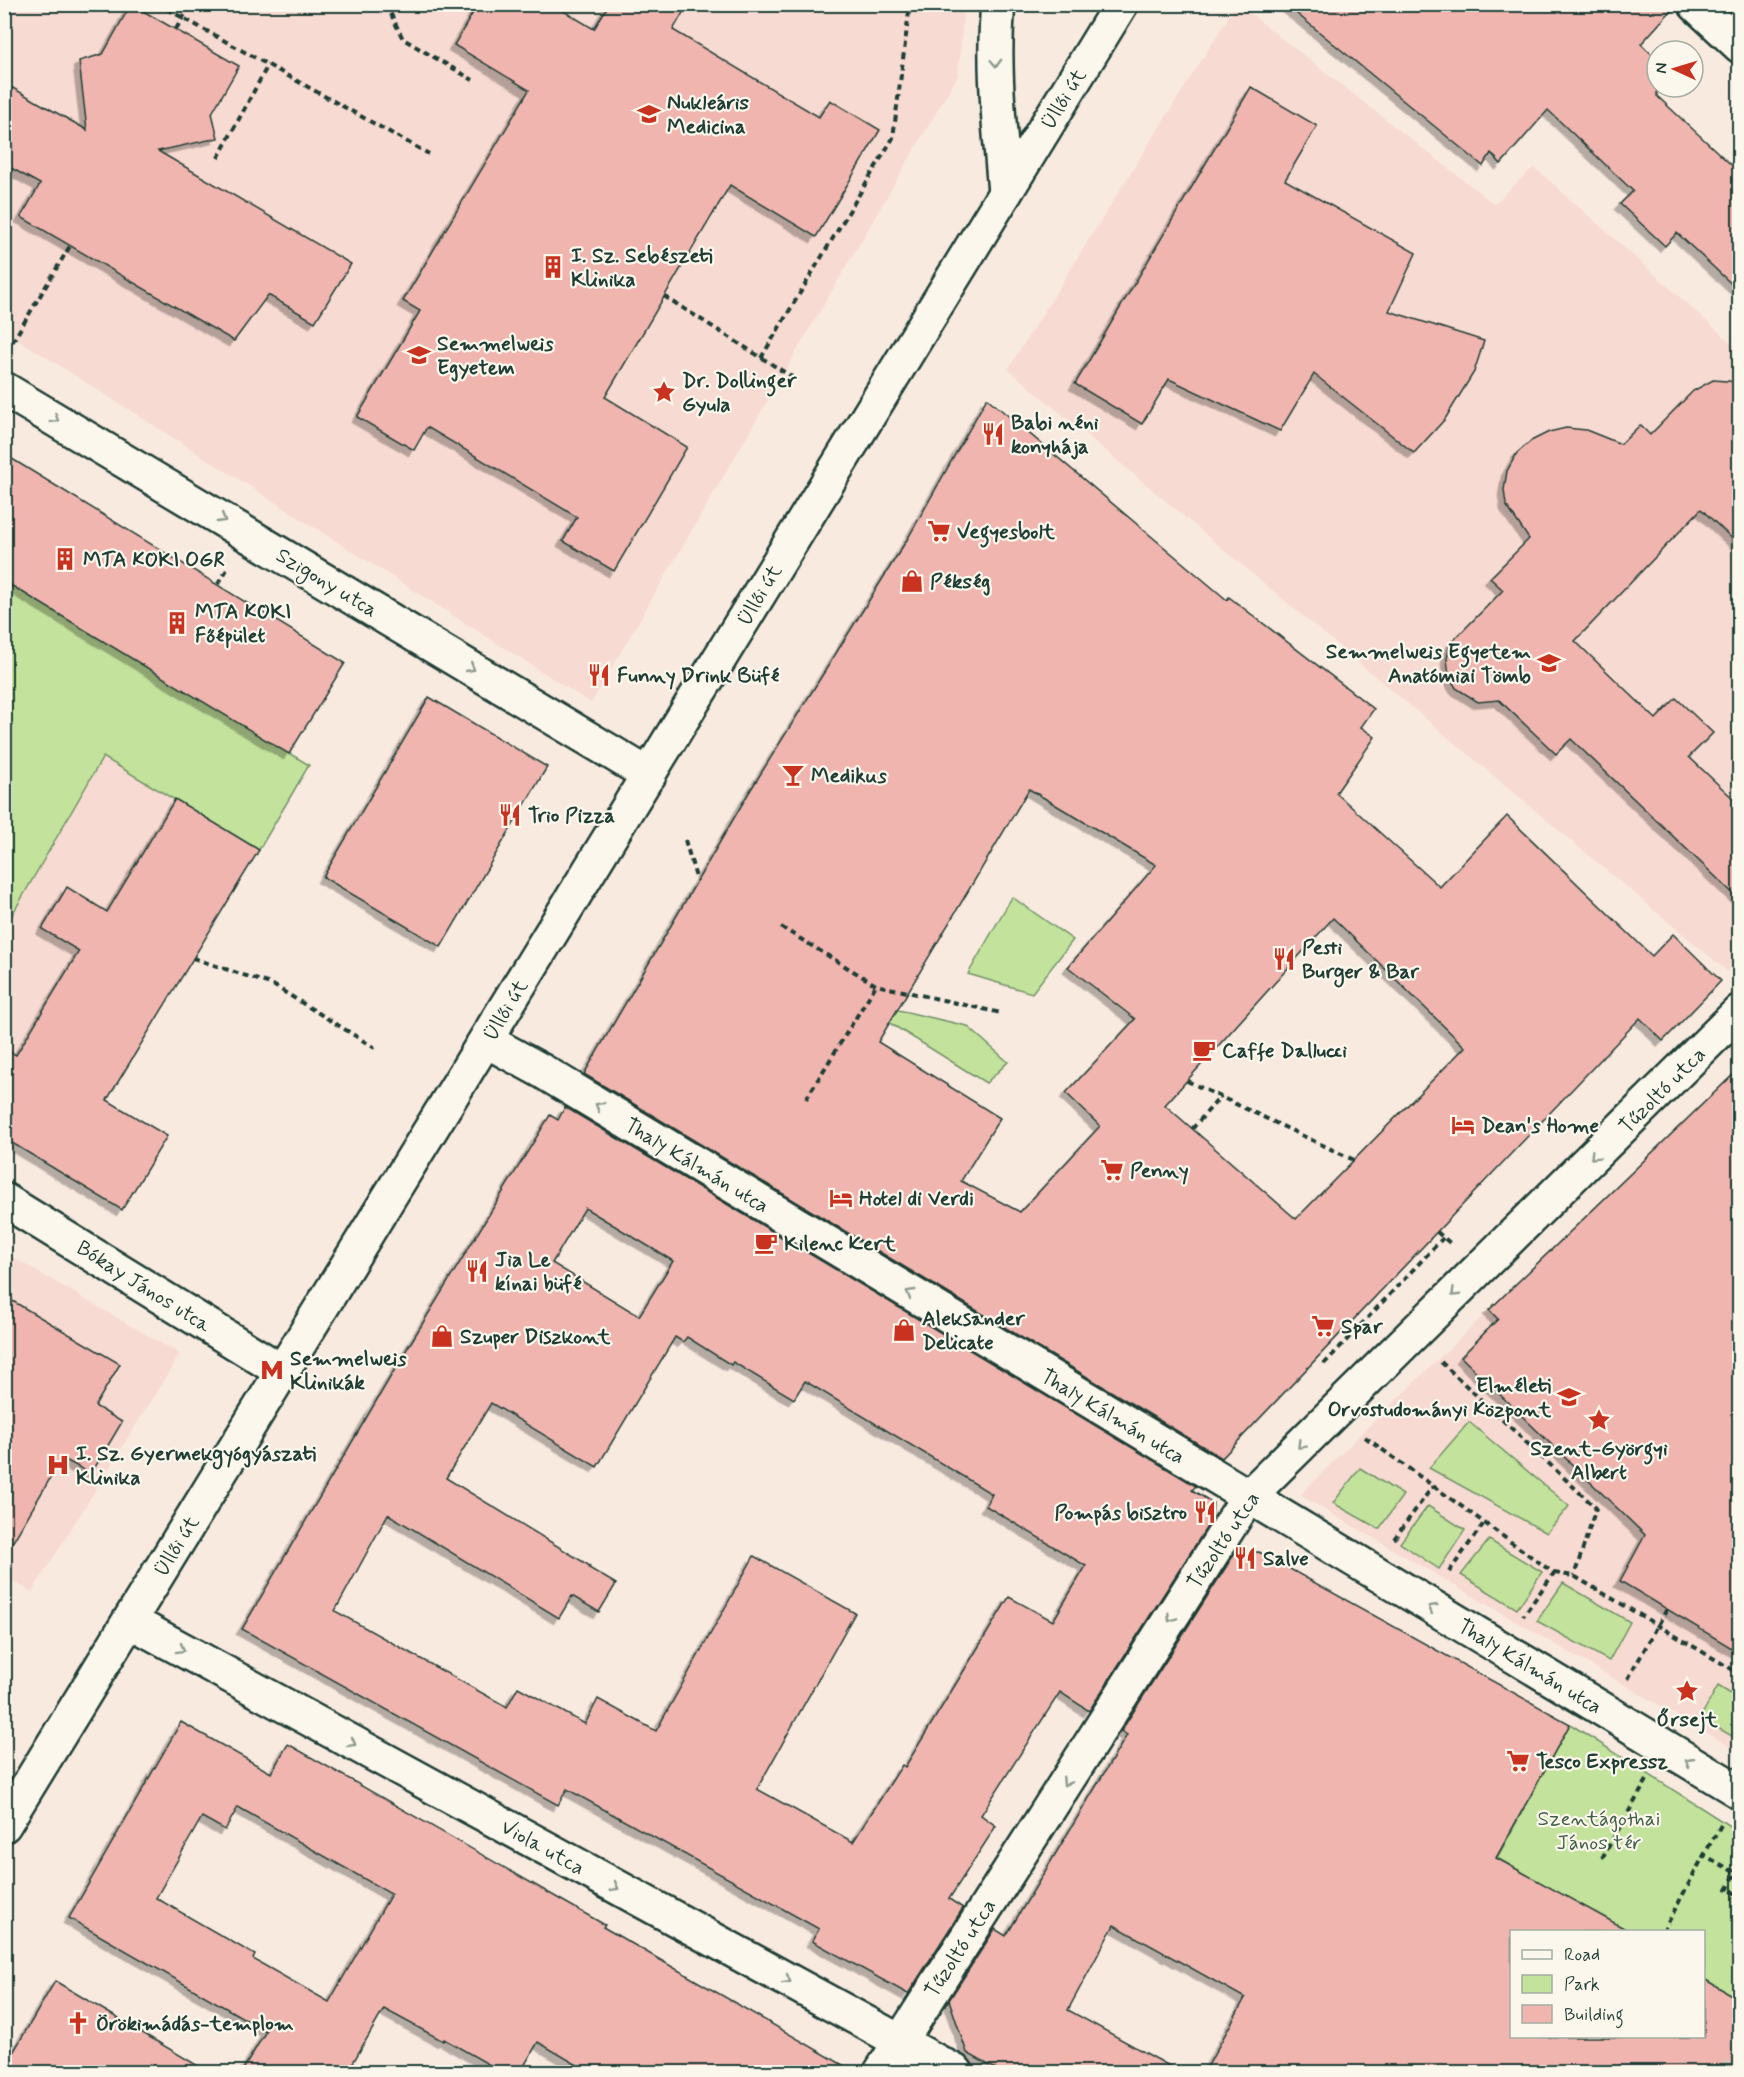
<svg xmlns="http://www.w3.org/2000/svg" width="1744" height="2077" font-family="Mynerve,sans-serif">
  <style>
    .built { fill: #f7dad1 }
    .green { fill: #c3e39c; stroke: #719068; stroke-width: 1.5 }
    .building { fill: #f1b5af; stroke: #1f3d34; stroke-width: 1.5; fill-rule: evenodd; filter: url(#shadow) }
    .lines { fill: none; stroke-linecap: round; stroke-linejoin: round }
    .street-tunnel { stroke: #cdc7be; stroke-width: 33; stroke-dasharray: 33 16; stroke-linecap: butt }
    .street-casing { stroke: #1f3d34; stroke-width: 38 }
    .secondary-casing { stroke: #1f3d34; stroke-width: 38 }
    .path { stroke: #1f3d34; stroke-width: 4; stroke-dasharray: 6 4.5; stroke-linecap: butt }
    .street { stroke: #fbf7ec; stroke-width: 33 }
    .secondary { stroke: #fbf7ec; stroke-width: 33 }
    .oneway { stroke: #8d9a90 }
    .labels { text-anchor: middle; stroke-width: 4.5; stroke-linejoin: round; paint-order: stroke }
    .street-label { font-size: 21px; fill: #1f3d34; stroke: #fbf7ec }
    .poi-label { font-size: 21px; font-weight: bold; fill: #1f3d34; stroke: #fbf7ec; text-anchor: start }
    .park-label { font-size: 21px; fill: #405e49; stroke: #fbf7ec }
  </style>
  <defs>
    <filter id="shadow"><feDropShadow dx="-5.5" dy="5.5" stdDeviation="0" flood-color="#0004"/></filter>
  </defs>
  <rect width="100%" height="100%" fill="#f9eae0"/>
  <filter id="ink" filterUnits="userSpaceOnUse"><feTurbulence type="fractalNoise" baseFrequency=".0167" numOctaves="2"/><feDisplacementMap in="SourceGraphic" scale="12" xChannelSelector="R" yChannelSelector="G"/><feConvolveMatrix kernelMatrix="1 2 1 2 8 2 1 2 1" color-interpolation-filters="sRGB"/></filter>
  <g filter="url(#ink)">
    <g class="built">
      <path d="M 4,5 L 964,5 L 958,75 L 591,703 L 5,331 Z"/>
      <path d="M 1236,5 L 1239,5 L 1494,204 L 1534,167 L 1739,350 L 1739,958 L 1727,971 L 1008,369 Z"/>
      <path d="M 9,701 L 259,850 L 107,1099 L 167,1136 L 5,1138 L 4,709 Z"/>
      <path d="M 1739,1068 L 1739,1752 L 1300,1495 L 1361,1434 Z"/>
      <path d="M 5,1253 L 180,1354 L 32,1592 L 5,1576 Z"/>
    </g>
    <g class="green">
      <path d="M 5,581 L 309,765 L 259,850 L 103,757 L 5,927 L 4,709 L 9,701 L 4,698 Z"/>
      <path d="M 1012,897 L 1073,940 L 1032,993 L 968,974 Z"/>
      <path d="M 877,1005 L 967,1026 L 1008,1062 L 986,1083 L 872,1012 Z"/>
      <path d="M 1469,1422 L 1569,1506 L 1547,1533 L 1429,1468 Z"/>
      <path d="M 1360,1468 L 1403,1495 L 1379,1529 L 1333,1503 Z"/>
      <path d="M 1428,1506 L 1465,1530 L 1439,1569 L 1400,1543 Z"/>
      <path d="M 1489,1540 L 1542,1572 L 1517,1609 L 1461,1575 Z"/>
      <path d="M 1563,1583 L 1630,1622 L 1609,1661 L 1537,1621 Z"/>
      <path d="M 1718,1686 L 1739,1699 L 1739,1740 L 1700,1718 Z"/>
      <path d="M 1570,1724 L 1739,1832 L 1739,2000 L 1704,1979 L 1704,1932 L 1627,1931 L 1497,1858 Z"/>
    </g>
    <g class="building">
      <path d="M 131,4 L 239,66 L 212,113 L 218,138 L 158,151 L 351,264 L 315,322 L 268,295 L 234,341 L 21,217 L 40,184 L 4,164 L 4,83 L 87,130 L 79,61 L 103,54 Z"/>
      <path d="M 478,4 L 552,4 L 594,29 L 609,4 L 688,4 L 673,30 L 819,117 L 830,100 L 880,130 L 816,237 L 730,185 L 605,397 L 687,447 L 614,571 L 563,541 L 577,517 L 427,427 L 414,450 L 357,417 L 420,311 L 403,301 L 529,90 L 454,45 Z"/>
      <path d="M 1285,4 L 1677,4 L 1641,44 L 1657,59 L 1657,96 L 1740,173 L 1740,292 L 1677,233 L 1665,246 L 1620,204 L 1633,191 L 1548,110 L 1501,164 L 1491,153 L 1483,166 Z"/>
      <path d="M 1251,87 L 1317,126 L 1285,180 L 1416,253 L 1389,311 L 1484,341 L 1474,372 L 1445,419 L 1414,453 L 1314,374 L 1280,431 L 1169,379 L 1142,424 L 1075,384 Z"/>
      <path d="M 1713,380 L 1740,382 L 1740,546 L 1701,509 L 1575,641 L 1656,719 L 1676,698 L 1713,733 L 1689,757 L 1740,805 L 1740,900 L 1571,739 L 1556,754 L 1499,700 L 1478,702 L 1456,688 L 1449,676 L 1447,659 L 1450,644 L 1503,590 L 1490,578 L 1529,539 L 1506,505 L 1504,490 L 1507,471 L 1517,453 L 1531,441 L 1549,432 L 1566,428 L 1586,430 L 1621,444 L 1640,425 L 1650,435 L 1693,391 Z"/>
      <path d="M 987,398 L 1227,600 L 1229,597 L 1374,709 L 1361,727 L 1375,737 L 1336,793 L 1440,887 L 1507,816 L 1652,956 L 1673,934 L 1721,981 L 1663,1041 L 1640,1018 L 1222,1458 L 584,1074 L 748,794 L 908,538 ZM 1029,789 L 1156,865 L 1068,967 L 1135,1019 L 1066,1093 L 1100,1126 L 1020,1212 L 961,1181 L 1000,1118 L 878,1042 ZM 1333,918 L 1465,1047 L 1296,1219 L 1165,1105 Z"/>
      <path d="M 4,454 L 345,663 L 289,754 L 4,581 Z"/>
      <path d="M 429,697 L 547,767 L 441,947 L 323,877 Z"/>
      <path d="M 175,799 L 259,850 L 107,1100 L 167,1136 L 122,1210 L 4,1138 L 4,1049 L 16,1055 L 79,951 L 42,929 L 67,887 L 107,912 Z"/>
      <path d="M 1740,1068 L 1740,1653 L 1620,1581 L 1645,1535 L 1461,1357 L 1498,1319 L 1489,1310 Z"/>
      <path d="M 565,1107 L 1196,1486 L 1192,1490 L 1213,1503 L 1212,1519 L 1089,1711 L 1060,1692 L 981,1815 L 996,1826 L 949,1899 L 963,1908 L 908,1994 L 812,1941 L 819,1929 L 567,1789 L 558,1805 L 242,1629 L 405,1352 L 550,1115 L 558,1120 ZM 585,1208 L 673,1261 L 639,1316 L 552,1263 ZM 675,1337 L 683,1342 L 687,1337 L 731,1365 L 733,1362 L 794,1399 L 805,1381 L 992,1494 L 986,1506 L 1086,1566 L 1053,1621 L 1009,1597 L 905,1767 L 902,1765 L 853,1842 L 757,1789 L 855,1613 L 754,1556 L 656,1731 L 598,1699 L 585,1724 L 518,1687 L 507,1707 L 335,1611 L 388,1514 L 559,1618 L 572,1596 L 599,1612 L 616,1584 L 589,1568 L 590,1566 L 446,1478 L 491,1403 L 597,1467 Z"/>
      <path d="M 4,1296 L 120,1364 L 95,1406 L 122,1422 L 91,1474 L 62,1458 L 4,1557 Z"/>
      <path d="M 1259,1552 L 1570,1724 L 1496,1858 L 1631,1932 L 1512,1932 L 1512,2037 L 1704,2037 L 1704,1979 L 1740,2000 L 1740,2073 L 1204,2073 L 1245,1998 L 1114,1925 L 1068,2010 L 1182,2073 L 1003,2073 L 967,2053 L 949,2000 L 995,1929 L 1006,1936 L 1127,1735 L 1121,1731 L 1235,1553 Z"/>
      <path d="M 181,1722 L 271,1773 L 288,1744 L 605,1925 L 603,1927 L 857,2073 L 591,2073 L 538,2042 L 520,2073 L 504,2073 L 444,2039 L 443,2041 L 384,2009 L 347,2073 L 241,2073 L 266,2031 L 69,1918 ZM 238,1807 L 391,1894 L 329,2002 L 253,1959 L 255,1955 L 156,1898 L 202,1817 L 225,1830 Z"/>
      <path d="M 55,1981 L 210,2073 L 4,2073 L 4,2068 Z"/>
    </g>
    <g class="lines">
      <path class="street-tunnel" d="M 1738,2072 L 1740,2068"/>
      <g class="street-casing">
        <g id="street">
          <path d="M 998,4 C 992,67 1000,130 1005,193"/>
          <path d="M 1695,4 L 1740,46"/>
          <path d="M 4,389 L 649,775"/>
          <path d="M 487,1041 L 542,1071 L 1740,1792"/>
          <path d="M 4,1200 L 283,1372"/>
          <path d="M 130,1621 L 956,2072"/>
          <path d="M 881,2072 L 1248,1497 L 1740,1011"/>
        </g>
      </g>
      <g class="secondary-casing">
        <path id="secondary" d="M 4,1825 L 1121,4"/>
      </g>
      <g class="path">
        <path d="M 158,4 L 429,154"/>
        <path d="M 386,4 L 403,39 L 473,80"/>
        <path d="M 176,29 L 191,4"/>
        <path d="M 218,158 L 268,65"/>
        <path d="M 664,296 L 792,377"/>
        <path d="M 7,351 L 70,246"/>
        <path d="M 761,358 L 893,138 L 910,4"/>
        <path d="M 218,584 L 228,568"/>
        <path d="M 685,840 L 697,881"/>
        <path d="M 781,927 L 876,985 L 1001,1013"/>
        <path d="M 193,958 L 273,985 L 375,1048"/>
        <path d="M 1187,1081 L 1354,1160"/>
        <path d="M 806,1099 L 876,985"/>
        <path d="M 1192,1129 L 1221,1096"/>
        <path d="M 1437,1232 L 1450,1243"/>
        <path d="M 1441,1362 L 1596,1508 L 1574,1576"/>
        <path d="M 1324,1364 L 1443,1238"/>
        <path d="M 1365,1437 L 1554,1573 L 1523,1616"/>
        <path d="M 1394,1539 L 1433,1486"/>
        <path d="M 1449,1572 L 1484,1523"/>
        <path d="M 1554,1573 L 1574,1576 L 1740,1674"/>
        <path d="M 1628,1679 L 1667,1609"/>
        <path d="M 1721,1825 L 1704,1855 L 1736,1873 L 1727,1889 L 1740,1896"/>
        <path d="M 1602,1858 L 1647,1780"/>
        <path d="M 1663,1932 L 1704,1855"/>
      </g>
      <use href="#street" class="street"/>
      <use href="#secondary" class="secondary"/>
    </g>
    <defs><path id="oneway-chevron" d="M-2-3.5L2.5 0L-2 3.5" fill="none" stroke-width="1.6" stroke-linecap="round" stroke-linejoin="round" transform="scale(1.5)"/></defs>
    <g class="oneway">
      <use href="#oneway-chevron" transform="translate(996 63) rotate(88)"/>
      <use href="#oneway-chevron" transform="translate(55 419) rotate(31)"/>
      <use href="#oneway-chevron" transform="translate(222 519) rotate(31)"/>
      <use href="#oneway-chevron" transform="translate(471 668) rotate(31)"/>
      <use href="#oneway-chevron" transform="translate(599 1106) rotate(-149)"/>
      <use href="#oneway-chevron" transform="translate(1594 1156) rotate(135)"/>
      <use href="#oneway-chevron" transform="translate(910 1293) rotate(-149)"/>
      <use href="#oneway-chevron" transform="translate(1455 1293) rotate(136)"/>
      <use href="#oneway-chevron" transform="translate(1301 1445) rotate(135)"/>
      <use href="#oneway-chevron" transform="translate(1432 1608) rotate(-149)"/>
      <use href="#oneway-chevron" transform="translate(1171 1618) rotate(123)"/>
      <use href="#oneway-chevron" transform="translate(181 1649) rotate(29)"/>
      <use href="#oneway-chevron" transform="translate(352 1743) rotate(29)"/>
      <use href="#oneway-chevron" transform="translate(1689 1762) rotate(-149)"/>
      <use href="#oneway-chevron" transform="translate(1066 1782) rotate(123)"/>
      <use href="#oneway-chevron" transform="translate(615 1887) rotate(29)"/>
      <use href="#oneway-chevron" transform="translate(787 1980) rotate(29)"/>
    </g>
  </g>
  <defs>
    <g id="university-bare" transform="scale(1.8)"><path d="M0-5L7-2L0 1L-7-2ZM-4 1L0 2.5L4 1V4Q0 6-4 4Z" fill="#c8321e" stroke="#fbf7ec" stroke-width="2.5" paint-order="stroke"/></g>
    <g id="building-bare" transform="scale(1.8)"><path d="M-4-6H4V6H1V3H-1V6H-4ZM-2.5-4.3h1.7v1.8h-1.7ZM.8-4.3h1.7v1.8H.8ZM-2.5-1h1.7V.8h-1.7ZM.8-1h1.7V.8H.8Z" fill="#c8321e" stroke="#fbf7ec" stroke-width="2.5" paint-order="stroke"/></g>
    <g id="sight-bare" transform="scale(1.8)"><path d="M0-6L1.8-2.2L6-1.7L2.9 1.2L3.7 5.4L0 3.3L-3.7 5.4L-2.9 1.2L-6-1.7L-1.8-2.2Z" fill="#c8321e" stroke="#fbf7ec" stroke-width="2.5" paint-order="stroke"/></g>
    <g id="restaurant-bare" transform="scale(1.8)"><path d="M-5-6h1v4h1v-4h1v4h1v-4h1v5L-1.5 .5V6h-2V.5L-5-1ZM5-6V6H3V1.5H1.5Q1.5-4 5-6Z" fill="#c8321e" stroke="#fbf7ec" stroke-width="2.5" paint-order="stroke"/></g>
    <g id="supermarket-bare" transform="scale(1.8)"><path d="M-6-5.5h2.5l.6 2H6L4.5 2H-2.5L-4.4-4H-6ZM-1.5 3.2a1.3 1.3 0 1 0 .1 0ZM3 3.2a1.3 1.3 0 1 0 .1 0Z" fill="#c8321e" stroke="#fbf7ec" stroke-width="2.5" paint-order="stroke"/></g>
    <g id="shop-bare" transform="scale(1.8)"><path d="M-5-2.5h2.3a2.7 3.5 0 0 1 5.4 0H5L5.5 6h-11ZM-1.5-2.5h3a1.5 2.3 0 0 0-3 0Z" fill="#c8321e" stroke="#fbf7ec" stroke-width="2.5" paint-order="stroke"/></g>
    <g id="bar-bare" transform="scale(1.8)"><path d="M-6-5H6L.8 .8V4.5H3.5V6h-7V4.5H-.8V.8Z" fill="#c8321e" stroke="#fbf7ec" stroke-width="2.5" paint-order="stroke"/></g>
    <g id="cafe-bare" transform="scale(1.8)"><path d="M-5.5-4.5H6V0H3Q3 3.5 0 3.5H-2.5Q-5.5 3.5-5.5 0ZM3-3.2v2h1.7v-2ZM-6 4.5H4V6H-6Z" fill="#c8321e" stroke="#fbf7ec" stroke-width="2.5" paint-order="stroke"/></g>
    <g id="hotel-bare" transform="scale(1.8)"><path d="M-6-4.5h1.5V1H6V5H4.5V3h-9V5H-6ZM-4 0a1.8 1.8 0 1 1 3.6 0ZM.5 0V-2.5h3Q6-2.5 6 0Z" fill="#c8321e" stroke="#fbf7ec" stroke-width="2.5" paint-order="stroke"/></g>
    <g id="metro-bare" transform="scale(1.8)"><path d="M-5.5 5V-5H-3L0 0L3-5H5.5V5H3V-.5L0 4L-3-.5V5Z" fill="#c8321e" stroke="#fbf7ec" stroke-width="2.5" paint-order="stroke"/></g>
    <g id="hospital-bare" transform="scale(1.8)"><path d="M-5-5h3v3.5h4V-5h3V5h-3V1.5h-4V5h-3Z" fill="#c8321e" stroke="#fbf7ec" stroke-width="2.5" paint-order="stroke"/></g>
    <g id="church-bare" transform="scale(1.8)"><path d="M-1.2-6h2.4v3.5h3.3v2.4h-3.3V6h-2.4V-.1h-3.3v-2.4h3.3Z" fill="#c8321e" stroke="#fbf7ec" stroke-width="2.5" paint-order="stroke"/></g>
  </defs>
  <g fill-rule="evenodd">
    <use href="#university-bare" x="649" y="114"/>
    <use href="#building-bare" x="553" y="267"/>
    <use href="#university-bare" x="419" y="355"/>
    <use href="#sight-bare" x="664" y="392"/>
    <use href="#restaurant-bare" x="993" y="434"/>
    <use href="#supermarket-bare" x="939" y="531"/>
    <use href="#building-bare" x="65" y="559"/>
    <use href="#shop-bare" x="912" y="581"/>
    <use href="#building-bare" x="177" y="623"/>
    <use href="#university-bare" x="1549" y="663"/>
    <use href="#restaurant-bare" x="599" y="675"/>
    <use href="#bar-bare" x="793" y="775"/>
    <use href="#restaurant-bare" x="510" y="815"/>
    <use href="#restaurant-bare" x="1284" y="959"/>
    <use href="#cafe-bare" x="1204" y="1050"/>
    <use href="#hotel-bare" x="1463" y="1125"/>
    <use href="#supermarket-bare" x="1112" y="1170"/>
    <use href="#hotel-bare" x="841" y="1198"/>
    <use href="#cafe-bare" x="766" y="1243"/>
    <use href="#restaurant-bare" x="477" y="1271"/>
    <use href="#supermarket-bare" x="1323" y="1326"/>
    <use href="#shop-bare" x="904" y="1330"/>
    <use href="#shop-bare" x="442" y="1336"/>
    <use href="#metro-bare" x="272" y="1370"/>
    <use href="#university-bare" x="1569" y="1397"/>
    <use href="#sight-bare" x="1599" y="1420"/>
    <use href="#hospital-bare" x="58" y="1465"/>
    <use href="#restaurant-bare" x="1205" y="1512"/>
    <use href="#restaurant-bare" x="1245" y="1558"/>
    <use href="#sight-bare" x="1687" y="1691"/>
    <use href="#supermarket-bare" x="1518" y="1761"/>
    <use href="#church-bare" x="78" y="2023"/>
  </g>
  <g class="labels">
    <g class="street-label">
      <text transform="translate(1063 99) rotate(-58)" y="7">Üllői út</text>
      <text transform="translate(327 582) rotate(31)" y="7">Szigony utca</text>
      <text transform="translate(759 595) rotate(-59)" y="7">Üllői út</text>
      <text transform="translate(505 1010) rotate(-59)" y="7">Üllői út</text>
      <text transform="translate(1662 1090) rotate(-45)" y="7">Tűzoltó utca</text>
      <text transform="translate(697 1165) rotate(31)" y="7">Thaly Kálmán utca</text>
      <text transform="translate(144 1286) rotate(32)" y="7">Bókay János utca</text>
      <text transform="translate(1113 1416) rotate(31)" y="7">Thaly Kálmán utca</text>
      <text transform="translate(1223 1540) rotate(-56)" y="7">Tűzoltó utca</text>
      <text transform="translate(176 1546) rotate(-58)" y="7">Üllői út</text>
      <text transform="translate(1530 1666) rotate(31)" y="7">Thaly Kálmán utca</text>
      <text transform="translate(543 1847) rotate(29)" y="7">Viola utca</text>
      <text transform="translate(960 1948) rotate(-57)" y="7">Tűzoltó utca</text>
    </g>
    <g class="poi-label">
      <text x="667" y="109">Nukleáris<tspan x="667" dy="24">Medicina</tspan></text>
      <text x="571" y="262">I. Sz. Sebészeti<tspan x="571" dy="24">Klinika</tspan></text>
      <text x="437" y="350">Semmelweis<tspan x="437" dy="24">Egyetem</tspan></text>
      <text x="682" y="387">Dr. Dollinger<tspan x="682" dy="24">Gyula</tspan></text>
      <text x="1011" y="429">Babi néni<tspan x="1011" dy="24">konyhája</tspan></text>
      <text x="957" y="538">Vegyesbolt</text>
      <text x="83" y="566">MTA KOKI OGR</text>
      <text x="930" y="588">Pékség</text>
      <text x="195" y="618">MTA KOKI<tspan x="195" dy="24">Főépület</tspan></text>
      <text x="1531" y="658" text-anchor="end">Semmelweis Egyetem<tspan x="1531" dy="24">Anatómiai Tömb</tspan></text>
      <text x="617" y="682">Funny Drink Büfé</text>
      <text x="811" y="782">Medikus</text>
      <text x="528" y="822">Trio Pizza</text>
      <text x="1302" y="954">Pesti<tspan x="1302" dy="24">Burger &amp; Bar</tspan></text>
      <text x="1222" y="1057">Caffe Dallucci</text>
      <text x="1481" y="1132">Dean's Home</text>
      <text x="1130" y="1177">Penny</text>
      <text x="859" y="1205">Hotel di Verdi</text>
      <text x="784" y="1250">Kilenc Kert</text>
      <text x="495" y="1266">Jia Le<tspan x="495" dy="24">kínai büfé</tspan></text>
      <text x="922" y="1325">Aleksander<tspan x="922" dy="24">Delicate</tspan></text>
      <text x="1341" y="1333">Spar</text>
      <text x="460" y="1343">Szuper Diszkont</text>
      <text x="290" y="1365">Semmelweis<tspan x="290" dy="24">Klinikák</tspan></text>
      <text x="1551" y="1392" text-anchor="end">Elméleti<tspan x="1551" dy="24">Orvostudományi Központ</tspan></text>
      <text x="1599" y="1455" text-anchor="middle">Szent-Györgyi<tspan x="1599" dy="24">Albert</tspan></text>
      <text x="76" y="1460">I. Sz. Gyermekgyógyászati<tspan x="76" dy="24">Klinika</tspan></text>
      <text x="1187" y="1519" text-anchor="end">Pompás bisztro</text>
      <text x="1263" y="1565">Salve</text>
      <text x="1687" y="1726" text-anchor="middle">Őrsejt</text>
      <text x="1536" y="1768">Tesco Expressz</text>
      <text x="96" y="2030">Örökimádás-templom</text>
    </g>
    <g class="park-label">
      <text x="1599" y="1825">Szentágothai<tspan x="1599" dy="24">János tér</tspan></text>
    </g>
  </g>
  <rect width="1744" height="2077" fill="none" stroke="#fbf7ec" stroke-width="24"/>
  <rect x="12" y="12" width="1720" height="2053" fill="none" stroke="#1f3d34" stroke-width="2" filter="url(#ink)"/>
  <rect x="1510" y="1930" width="195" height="108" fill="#fbf7ec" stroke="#a3ada2" stroke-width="1.5"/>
  <rect x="1522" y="1950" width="30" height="9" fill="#fbf7ec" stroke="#a3ada2" stroke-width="1.5"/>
  <text x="1564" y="1960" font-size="18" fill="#1f3d34">Road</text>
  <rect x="1522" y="1975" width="30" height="18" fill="#c3e39c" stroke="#a3ada2" stroke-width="1.5"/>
  <text x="1564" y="1990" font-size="18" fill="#1f3d34">Park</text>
  <rect x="1522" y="2005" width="30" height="18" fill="#f1b5af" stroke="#a3ada2" stroke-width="1.5"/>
  <text x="1564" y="2020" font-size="18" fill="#1f3d34">Building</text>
  <g transform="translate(1675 69) rotate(274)"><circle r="28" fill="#fbf7ec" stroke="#a3ada2" stroke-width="1.5"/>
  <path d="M0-4.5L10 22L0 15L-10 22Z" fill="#c8321e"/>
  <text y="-9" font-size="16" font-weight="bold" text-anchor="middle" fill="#1f3d34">N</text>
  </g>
</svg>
